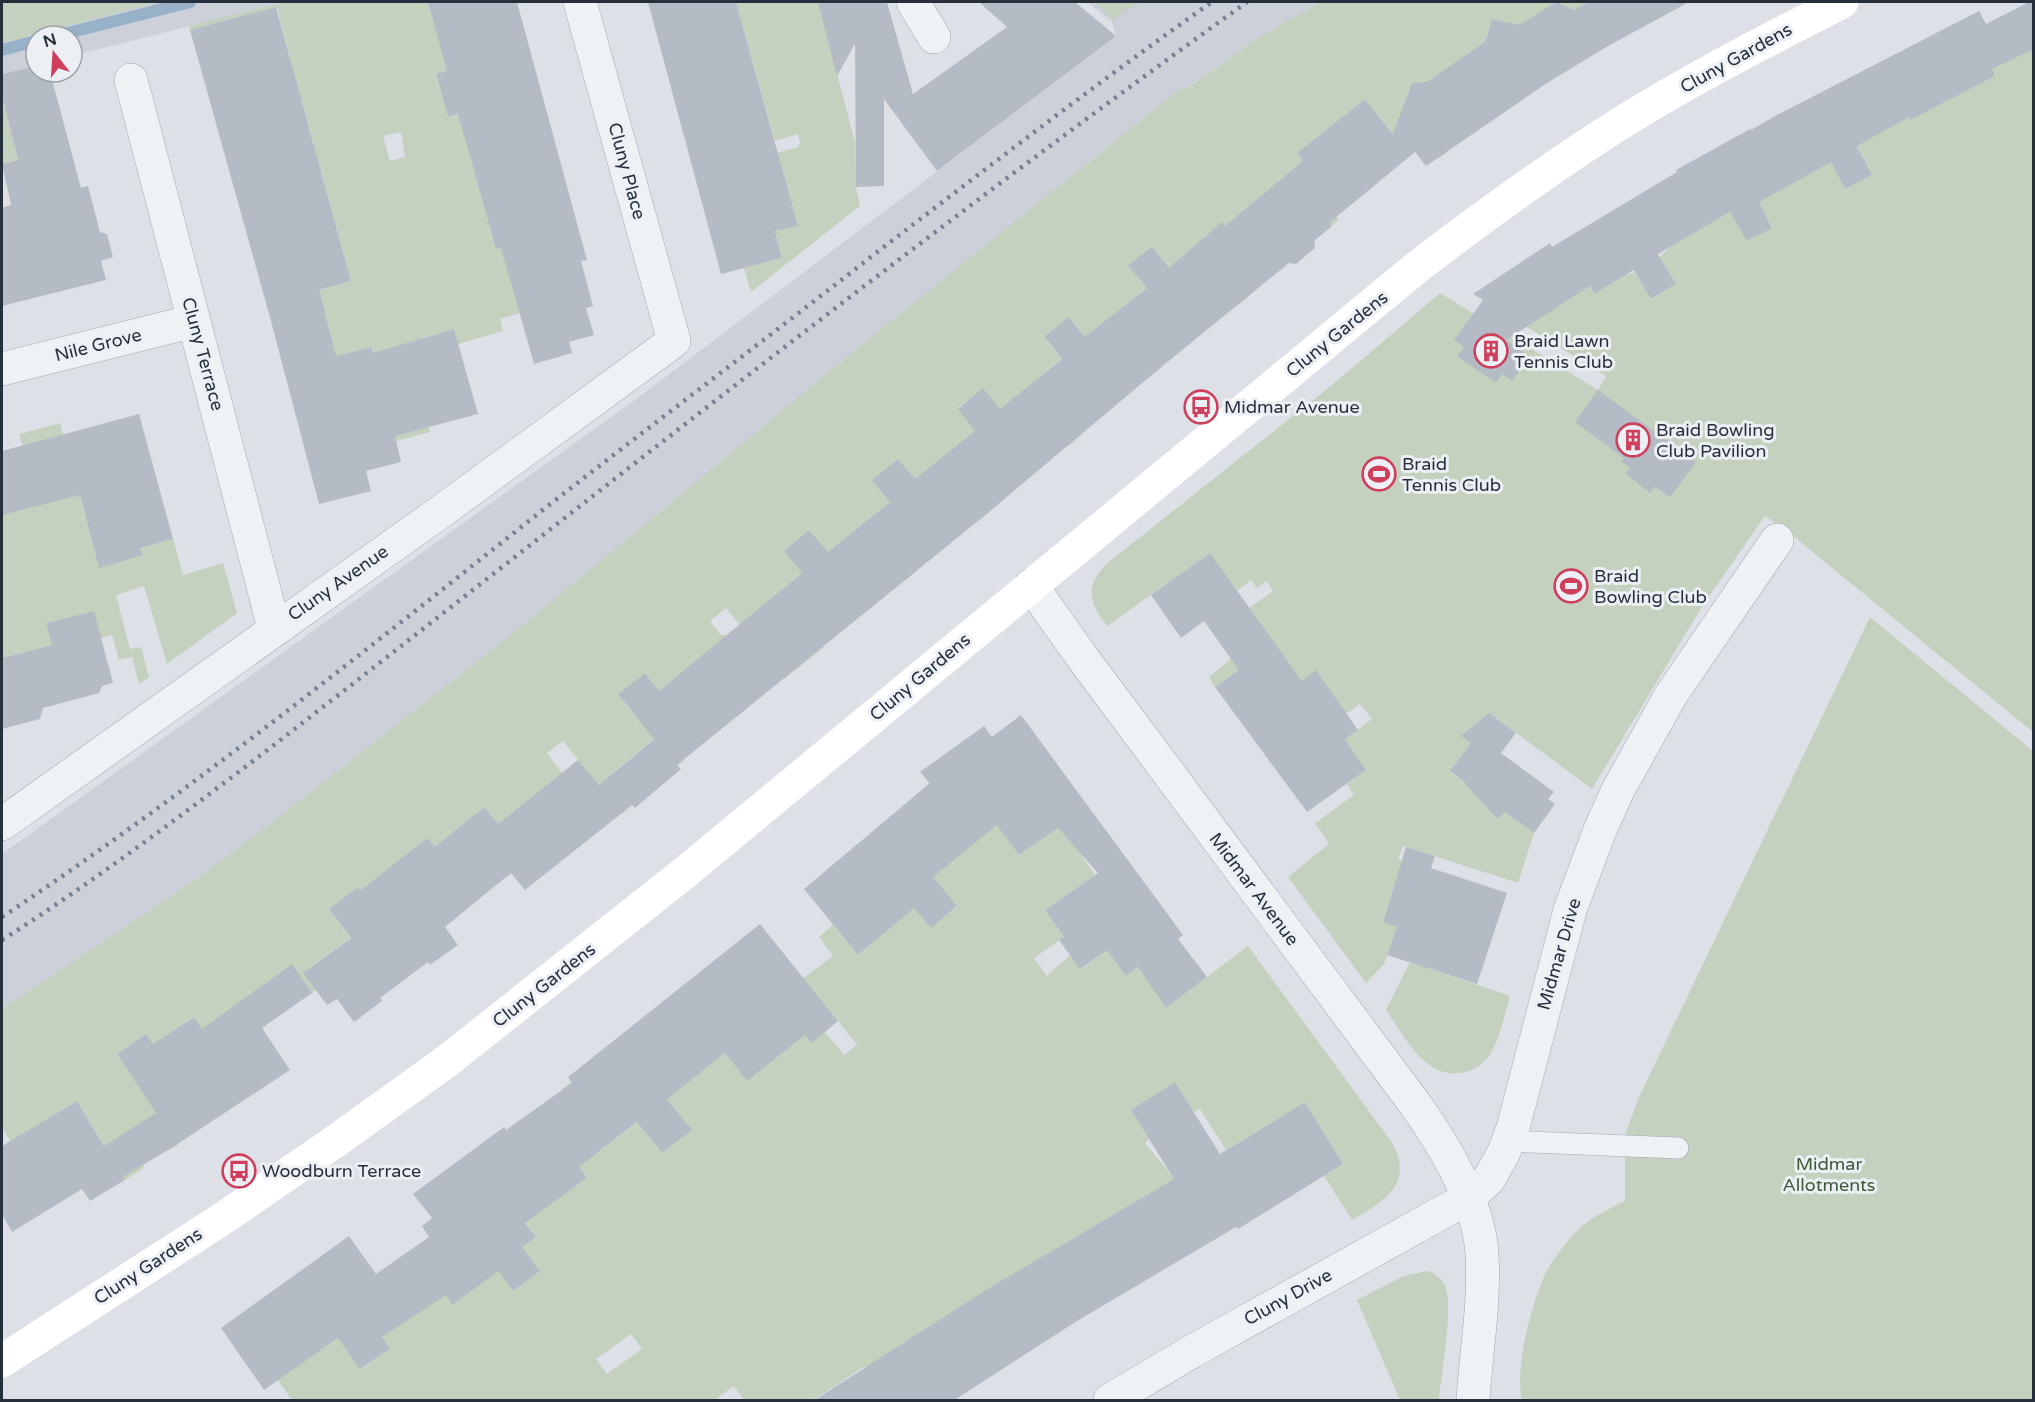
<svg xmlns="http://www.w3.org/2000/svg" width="2035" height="1402" font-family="'Varela Round',sans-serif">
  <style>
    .built { fill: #cbd0d9 }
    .green { fill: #c4d1be; fill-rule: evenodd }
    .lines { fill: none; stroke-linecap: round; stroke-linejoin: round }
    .stream { stroke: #97b1c8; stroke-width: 12 }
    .building { fill: #b4bbc4 }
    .lane-casing { stroke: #a2a8b1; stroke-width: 22 }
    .street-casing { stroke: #a2a8b1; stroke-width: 34 }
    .lane { stroke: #eff2f5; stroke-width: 21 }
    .street { stroke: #eff2f5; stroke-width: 33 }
    .secondary { stroke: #fff; stroke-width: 33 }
    .rail { stroke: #768191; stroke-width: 4.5; stroke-dasharray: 3 6; stroke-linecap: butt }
    .labels { text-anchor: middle; stroke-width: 6; stroke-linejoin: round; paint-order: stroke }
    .street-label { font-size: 18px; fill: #26303d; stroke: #ecf0f5 }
    .poi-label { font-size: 18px; fill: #26303d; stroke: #ecf0f5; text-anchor: start }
    .park-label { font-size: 18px; fill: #3c5933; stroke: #ecf0f5 }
  </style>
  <rect width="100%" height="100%" fill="#dde1e7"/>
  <g class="built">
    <path d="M 2,2 L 284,2 L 72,56 L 72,36 L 36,36 L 36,66 L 2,74 Z"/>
    <path d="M 1087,2 L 1320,2 L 1255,40 L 1183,90 L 1181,88 L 859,347 L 522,626 L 279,817 L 198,878 L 2,1009 L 2,854 L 639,397 L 1116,36 L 1112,22 Z"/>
  </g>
  <g class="green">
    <path d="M 2,2 L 158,2 L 2,43 Z"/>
    <path d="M 284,2 L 428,2 L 436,30 L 468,66 L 436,75 L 448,117 L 480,109 L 469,153 L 496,249 L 517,243 L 511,281 L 520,313 L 500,319 L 503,331 L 441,349 L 457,339 L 454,329 L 421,338 L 425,355 L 420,396 L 430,432 L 396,441 L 372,347 L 336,356 L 317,291 L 351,281 L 321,170 L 287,179 L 280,153 L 314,144 L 301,98 L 268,107 L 293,69 L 277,7 L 190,30 L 189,26 ZM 401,132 L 405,157 L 390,161 L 383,136 Z"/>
    <path d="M 736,2 L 818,2 L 855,142 L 856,187 L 860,206 L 751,292 L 744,268 L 782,258 L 775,231 L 797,226 L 756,159 L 798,147 L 800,143 L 798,134 L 775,141 Z"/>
    <path d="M 1094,2 L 1139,2 L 1113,19 Z"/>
    <path d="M 1320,2 L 1589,2 L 1580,7 L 1602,49 L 1522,42 L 1510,23 L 1498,20 L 1490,25 L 1486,38 L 1523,97 L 1461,85 L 1413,85 L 1408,92 L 1410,101 L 1447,152 L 1439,158 L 1420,134 L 1404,147 L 1365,99 L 1297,153 L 1305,164 L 1327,210 L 1339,219 L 1332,226 L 1280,180 L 1235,238 L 1222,223 L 1202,240 L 1248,298 L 1237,305 L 1193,251 L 1168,270 L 1129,266 L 1144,285 L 1148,287 L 1124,306 L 1168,361 L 1154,374 L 1110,319 L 1084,340 L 1083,334 L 1069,317 L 1044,338 L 1058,355 L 1064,357 L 1039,377 L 1084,432 L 1068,447 L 1023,392 L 998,412 L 983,389 L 958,408 L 978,428 L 998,504 L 983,517 L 939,463 L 914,483 L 912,476 L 898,459 L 873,480 L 892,500 L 868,520 L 913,574 L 894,589 L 849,535 L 825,554 L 824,548 L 809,530 L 784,551 L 799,569 L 804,571 L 779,592 L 824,647 L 784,679 L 726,608 L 710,621 L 720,634 L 728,636 L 657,693 L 656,687 L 645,673 L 618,694 L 636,717 L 645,711 L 684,760 L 677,766 L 654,738 L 609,776 L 632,805 L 622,814 L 563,741 L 547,753 L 562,773 L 498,824 L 484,807 L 469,820 L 511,873 L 505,878 L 485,852 L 457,874 L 427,838 L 403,857 L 430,891 L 379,916 L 358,887 L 329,909 L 350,938 L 312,966 L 325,983 L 312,993 L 291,965 L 248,996 L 267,1024 L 262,1029 L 212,1043 L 193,1017 L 164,1037 L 170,1071 L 146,1034 L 117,1054 L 178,1145 L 166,1151 L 147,1120 L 123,1134 L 144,1168 L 125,1180 L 77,1101 L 45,1120 L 16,1151 L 2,1127 L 2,1009 L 198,878 L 279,817 L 522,626 L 859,347 L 1181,88 L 1184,90 L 1255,40 Z"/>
    <path d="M 1993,39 L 2006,62 L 2033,49 L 2033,732 L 1787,531 L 1765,516 L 1703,605 L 1592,789 L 1489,713 L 1471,743 L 1450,772 L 1534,833 L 1518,883 L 1403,846 L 1398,860 L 1430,870 L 1393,888 L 1383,922 L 1410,931 L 1395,933 L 1384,964 L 1366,983 L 1288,877 L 1329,844 L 1315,823 L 1354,795 L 1347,784 L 1366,770 L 1345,739 L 1372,719 L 1360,704 L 1273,766 L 1268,760 L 1289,743 L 1328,688 L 1316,671 L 1302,681 L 1275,644 L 1215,687 L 1209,677 L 1258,636 L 1213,634 L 1273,591 L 1267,581 L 1257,588 L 1251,580 L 1237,591 L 1210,553 L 1107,626 C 1090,603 1084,589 1105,565 L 1332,385 L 1440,293 L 1598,390 L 1606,376 L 1506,314 L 1577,266 L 1594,294 L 1625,275 L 1635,272 L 1652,299 L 1676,284 L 1660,257 C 1676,238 1709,224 1731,212 L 1747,241 L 1772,227 L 1755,195 L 1830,159 L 1845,189 L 1872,175 L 1857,145 L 1893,87 L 1910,119 L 1995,76 L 1979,45 Z"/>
    <path d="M 2,95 L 18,160 L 2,164 Z"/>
    <path d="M 60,423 L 97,559 L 142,555 L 140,548 L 173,539 L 183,575 L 223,563 L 237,613 L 167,664 L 144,586 L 116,595 L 130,649 L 141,647 L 149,677 L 139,684 L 132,657 L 119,660 L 112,635 L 101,638 L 46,623 L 52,645 L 2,658 L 2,505 L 4,514 L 26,460 L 19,434 Z"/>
    <path d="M 1870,617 L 2033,751 L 2033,1400 L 1522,1400 C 1515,1366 1530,1311 1543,1279 C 1549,1264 1567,1240 1578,1230 C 1591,1217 1609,1209 1625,1201 L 1625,1134 L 1640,1095 Z"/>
    <path d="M 948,757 L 1019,828 L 1006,837 L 1019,855 L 1058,828 L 1078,850 L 1095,875 L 1045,910 L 1064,937 L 1034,958 L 1047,976 L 1070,955 L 1081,969 L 1099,956 L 1106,948 L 1126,976 L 1157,954 L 1155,992 L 1166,1008 L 1248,946 L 1393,1144 C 1414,1185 1383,1202 1352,1220 L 1324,1176 L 1343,1164 L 1305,1102 L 1226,1150 L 1200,1109 L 1194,1112 L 1174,1083 L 1131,1110 L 1149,1139 L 1145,1143 L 1173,1177 L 1211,1241 L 1149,1194 L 1043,1256 L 1061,1332 L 1057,1334 L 999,1282 L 901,1345 L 887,1399 L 865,1366 L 813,1400 L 744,1400 L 734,1386 L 717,1398 L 718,1400 L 292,1400 L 256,1350 L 292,1325 L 314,1355 L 341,1336 L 361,1369 L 390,1349 L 371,1322 L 375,1312 L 389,1332 L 400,1325 L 411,1249 L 454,1305 L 479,1285 L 488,1225 L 513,1291 L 540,1271 L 522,1247 L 536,1237 L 518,1212 L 555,1175 L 568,1192 L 587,1178 L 556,1136 L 581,1118 L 561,1090 L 572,1082 L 599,1118 L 595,1155 L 639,1121 L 641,1127 L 662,1153 L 691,1130 L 670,1102 L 665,1100 L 697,1019 L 747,1080 L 784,1008 L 812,1043 L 825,1032 L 844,1055 L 857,1045 L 811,987 L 802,979 L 833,956 L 819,937 L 833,925 L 858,955 L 872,944 L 851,918 L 909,896 L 931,927 L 957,907 L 931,879 L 956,815 L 924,777 ZM 631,1334 L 642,1349 L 607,1374 L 596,1359 Z"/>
    <path d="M 1410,962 L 1510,996 C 1505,1013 1500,1037 1491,1053 C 1486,1062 1475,1070 1465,1072 C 1426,1082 1405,1037 1386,1010 Z"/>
    <path d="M 1428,1271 C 1435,1273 1442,1279 1445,1286 C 1454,1307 1441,1374 1439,1400 L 1400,1400 L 1357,1300 L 1404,1276 Z"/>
  </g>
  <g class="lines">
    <g class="stream">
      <path d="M 56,36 L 190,2"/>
      <path d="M 2,50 L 36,41"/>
    </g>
  </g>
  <g class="building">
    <path d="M 428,2 L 517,2 L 587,260 L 581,261 L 593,306 L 586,308 L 594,335 L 569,342 L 572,353 L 534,364 L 501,248 L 496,249 L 458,114 L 448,117 L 436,74 L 447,71 Z"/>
    <path d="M 648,2 L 736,2 L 798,226 L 775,231 L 782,258 L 721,274 Z"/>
    <path d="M 818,2 L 887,2 L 913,94 L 1007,27 L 979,2 L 1075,2 L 1116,36 L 937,171 L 884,99 L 884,186 L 856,187 L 855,44 L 837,76 Z"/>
    <path d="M 1556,2 L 1574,10 L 1589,2 L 1689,2 L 1608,46 L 1547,83 L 1426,166 L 1415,152 L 1329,223 L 1332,226 L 1314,241 L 1315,248 L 1296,264 L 1289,263 L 1154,373 L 983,517 L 677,765 L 681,769 L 635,808 L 632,805 L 525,890 L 511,873 L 445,927 L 458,945 L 430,965 L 428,962 L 380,998 L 382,1001 L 354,1022 L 337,999 L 327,1005 L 303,973 L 351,938 L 329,909 L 358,887 L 361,890 L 427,838 L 435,847 L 484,807 L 498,824 L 578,760 L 599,785 L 654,739 L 618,694 L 645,673 L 659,691 L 802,573 L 784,551 L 809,530 L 828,552 L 890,502 L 872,480 L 898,459 L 915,479 L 975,431 L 958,409 L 983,388 L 1000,409 L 1062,359 L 1044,337 L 1069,317 L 1085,337 L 1147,288 L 1128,266 L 1140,256 L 1152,247 L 1169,268 L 1222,222 L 1225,226 L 1303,161 L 1297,153 L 1365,99 L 1393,134 L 1412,83 L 1427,82 L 1485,42 L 1492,19 L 1519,25 Z"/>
    <path d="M 2029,2 L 2034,2 L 2034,49 L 1992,69 L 1995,76 L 1910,120 L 1909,117 L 1857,146 L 1872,175 L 1845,189 L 1831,162 L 1759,202 L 1772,228 L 1747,241 L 1730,212 L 1658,254 L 1676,284 L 1651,299 L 1634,270 L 1594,294 L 1590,286 L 1506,340 L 1530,357 L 1512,381 L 1502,374 L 1496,383 L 1457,356 L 1464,347 L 1454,340 L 1483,300 L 1473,294 L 1550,243 L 1552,247 L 1677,172 L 1676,170 L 1750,129 L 1751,130 L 1775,116 L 1979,11 L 1986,24 Z"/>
    <path d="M 276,7 L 351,281 L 319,290 L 336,356 L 372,347 L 373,353 L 454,329 L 478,414 L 395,436 L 401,462 L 366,471 L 371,491 L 319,504 L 271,321 L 190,30 Z"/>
    <path d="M 36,66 L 36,72 L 50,72 L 81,188 L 88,186 L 100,232 L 107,234 L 113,257 L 101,261 L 106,280 L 2,306 L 2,208 L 11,205 L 2,164 L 18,160 L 2,95 L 2,74 Z"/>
    <path d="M 1598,390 L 1696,462 L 1670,497 L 1655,487 L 1650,493 L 1626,474 L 1630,468 L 1621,461 L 1624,458 L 1575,422 Z"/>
    <path d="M 139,414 L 173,539 L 140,548 L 143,555 L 99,568 L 80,495 L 2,515 L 2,451 Z"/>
    <path d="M 1210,553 L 1302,681 L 1316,670 L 1358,730 L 1345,739 L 1366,770 L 1307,812 L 1215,687 L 1239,670 L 1204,621 L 1181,638 L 1151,595 Z"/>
    <path d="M 94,611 L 113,683 L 102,686 L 99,693 L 43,708 L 40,719 L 2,729 L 2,658 L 52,645 L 46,623 Z"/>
    <path d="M 1489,713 L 1516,733 L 1501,753 L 1554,792 L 1548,799 L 1555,804 L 1534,833 L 1505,812 L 1497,819 L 1464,782 L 1450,771 L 1471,743 L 1461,736 Z"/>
    <path d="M 1021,715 L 1183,935 L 1178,939 L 1207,977 L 1166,1008 L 1138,967 L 1126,976 L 1107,950 L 1080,969 L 1059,940 L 1064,937 L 1045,910 L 1098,873 L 1058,828 L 1019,855 L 997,825 L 933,877 L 957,906 L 931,928 L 914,908 L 858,955 L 804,889 L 930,783 L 920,772 L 984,726 L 992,737 Z"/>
    <path d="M 1406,847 L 1435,856 L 1431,868 L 1507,893 L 1477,984 L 1387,955 L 1397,927 L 1383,922 Z"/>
    <path d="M 760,924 L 838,1021 L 812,1043 L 805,1035 L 747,1081 L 725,1053 L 667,1099 L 692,1130 L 662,1153 L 637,1122 L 579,1167 L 587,1178 L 525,1223 L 536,1237 L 522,1247 L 540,1271 L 513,1291 L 498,1271 L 453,1305 L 446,1295 L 382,1337 L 390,1349 L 360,1369 L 338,1338 L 264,1390 L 221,1328 L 349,1236 L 376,1274 L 429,1237 L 422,1226 L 432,1218 L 413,1194 L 504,1127 L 506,1130 L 572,1083 L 568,1077 Z"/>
    <path d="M 292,964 L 312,993 L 262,1028 L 290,1070 L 176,1145 L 123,1177 L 125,1180 L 90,1201 L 82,1189 L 12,1232 L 2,1214 L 2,1146 L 77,1101 L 104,1146 L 156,1113 L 117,1054 L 146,1034 L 153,1044 L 194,1017 L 202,1029 Z"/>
    <path d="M 1175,1082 L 1220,1154 L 1305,1102 L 1343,1164 L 1238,1229 L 1236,1227 L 1077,1321 L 953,1401 L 813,1401 L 989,1288 L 1174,1179 L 1131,1110 Z"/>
  </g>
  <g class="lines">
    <g class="lane-casing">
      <path id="lane" d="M 1508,1141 L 1678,1148"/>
    </g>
    <g class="street-casing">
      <g id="street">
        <path d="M 913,2 L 934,37"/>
        <path d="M 131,80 L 274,628"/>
        <path d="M 2,369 L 194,321"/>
        <path d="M 1031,585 L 1082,657 L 1415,1104 C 1444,1145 1479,1203 1482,1254 C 1485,1303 1476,1352 1473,1400"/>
        <path d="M 2,824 L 443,510 L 674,341 L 580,2"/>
        <path d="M 1110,1400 L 1191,1352 L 1468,1198 L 1488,1180 L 1493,1172 L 1504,1152 L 1513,1128 L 1570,910 L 1600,830 L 1618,790 L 1671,695 L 1777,540"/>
      </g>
    </g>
    <use href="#lane" class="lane"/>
    <use href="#street" class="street"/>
    <path class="secondary" d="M 2,1361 L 222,1219 L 333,1143 L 447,1061 L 683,874 L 1416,268 C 1472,225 1528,184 1587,145 C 1668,91 1756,46 1842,2"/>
    <g class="rail">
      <path d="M 2,917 C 190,792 367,649 544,509 C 654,423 766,339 876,253 C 987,168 1098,82 1212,2"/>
      <path d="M 2,940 C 90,884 174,821 257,758 C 348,688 438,617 529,546 C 765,361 1003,177 1247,2"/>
    </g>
  </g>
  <defs>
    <g id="building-ring" transform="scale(1.725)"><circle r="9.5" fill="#ecf0f5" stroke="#cf3f5c" stroke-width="1.5"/><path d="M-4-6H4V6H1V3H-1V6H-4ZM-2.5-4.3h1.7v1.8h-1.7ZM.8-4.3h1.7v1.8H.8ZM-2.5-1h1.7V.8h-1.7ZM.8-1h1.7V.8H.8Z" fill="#cf3f5c"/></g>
    <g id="bus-ring" transform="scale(1.725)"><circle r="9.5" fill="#ecf0f5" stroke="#cf3f5c" stroke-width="1.5"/><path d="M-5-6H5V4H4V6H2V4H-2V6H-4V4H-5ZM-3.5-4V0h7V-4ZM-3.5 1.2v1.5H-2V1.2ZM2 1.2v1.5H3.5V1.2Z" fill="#cf3f5c"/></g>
    <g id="stadium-ring" transform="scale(1.725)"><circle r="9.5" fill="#ecf0f5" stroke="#cf3f5c" stroke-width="1.5"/><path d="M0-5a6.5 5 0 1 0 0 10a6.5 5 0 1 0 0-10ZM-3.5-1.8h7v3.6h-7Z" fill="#cf3f5c"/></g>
  </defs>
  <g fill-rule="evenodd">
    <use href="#building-ring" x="1491" y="351"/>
    <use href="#bus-ring" x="1201" y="407"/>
    <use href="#building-ring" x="1633" y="440"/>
    <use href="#stadium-ring" x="1379" y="474"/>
    <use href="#stadium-ring" x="1571" y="586"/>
    <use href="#bus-ring" x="239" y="1171"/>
  </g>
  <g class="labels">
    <g class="street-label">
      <text transform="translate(1736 58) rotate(-29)" y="6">Cluny Gardens</text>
      <text transform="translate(627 171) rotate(75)" y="6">Cluny Place</text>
      <text transform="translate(1337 334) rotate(-39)" y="6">Cluny Gardens</text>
      <text transform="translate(98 345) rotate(-14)" y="6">Nile Grove</text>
      <text transform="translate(203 354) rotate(75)" y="6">Cluny Terrace</text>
      <text transform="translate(338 583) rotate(-35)" y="6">Cluny Avenue</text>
      <text transform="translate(920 677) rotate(-40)" y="6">Cluny Gardens</text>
      <text transform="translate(1254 889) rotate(53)" y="6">Midmar Avenue</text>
      <text transform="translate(1559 954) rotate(-74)" y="6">Midmar Drive</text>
      <text transform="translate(544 985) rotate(-38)" y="6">Cluny Gardens</text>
      <text transform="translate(148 1266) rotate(-33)" y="6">Cluny Gardens</text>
      <text transform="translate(1288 1297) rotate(-29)" y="6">Cluny Drive</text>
    </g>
    <g class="poi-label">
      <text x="1514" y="347">Braid Lawn<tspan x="1514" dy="21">Tennis Club</tspan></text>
      <text x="1224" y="413">Midmar Avenue</text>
      <text x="1656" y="436">Braid Bowling<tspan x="1656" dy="21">Club Pavilion</tspan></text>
      <text x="1402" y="470">Braid<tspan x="1402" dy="21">Tennis Club</tspan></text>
      <text x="1594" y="582">Braid<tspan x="1594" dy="21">Bowling Club</tspan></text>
      <text x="262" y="1177">Woodburn Terrace</text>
    </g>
    <g class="park-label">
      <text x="1829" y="1170">Midmar<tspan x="1829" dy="21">Allotments</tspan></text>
    </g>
  </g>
  <rect width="2035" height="1402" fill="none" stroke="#26303d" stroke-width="6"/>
  <g transform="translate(54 54) rotate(343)"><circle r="28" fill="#ecf0f5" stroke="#9da3ab" stroke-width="1.5"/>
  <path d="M0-4.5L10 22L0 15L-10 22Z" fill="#cf3f5c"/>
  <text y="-9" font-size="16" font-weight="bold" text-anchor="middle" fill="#26303d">N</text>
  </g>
</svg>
